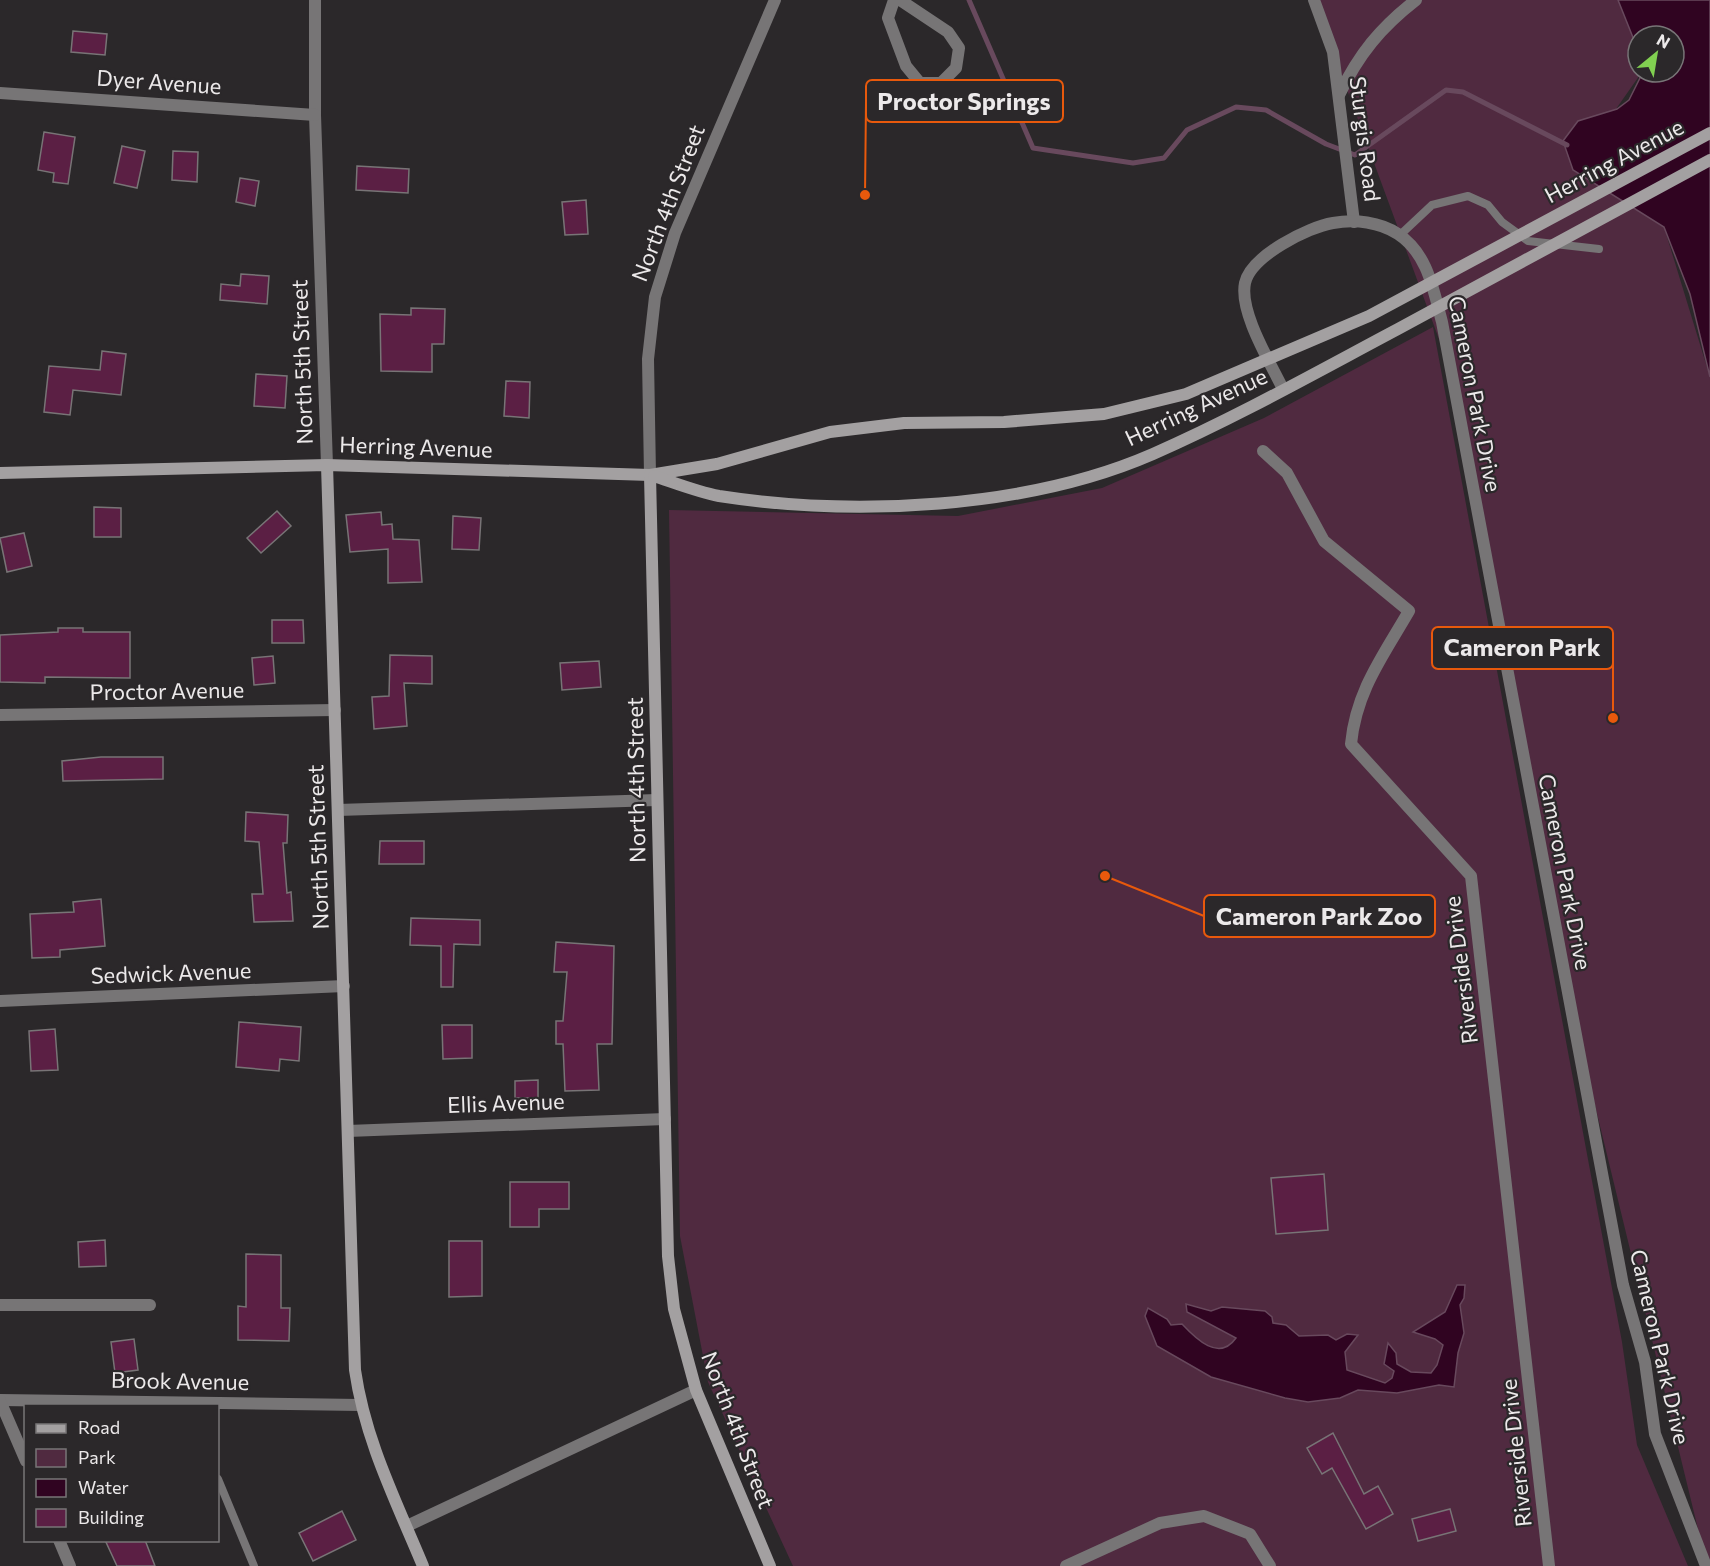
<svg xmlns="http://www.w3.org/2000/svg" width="1710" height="1566" font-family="Commissioner,sans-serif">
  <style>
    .green { fill: #502a40 }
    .water { fill: #300421; stroke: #68495d; stroke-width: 1.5 }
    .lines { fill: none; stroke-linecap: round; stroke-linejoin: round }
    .stream { stroke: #68495d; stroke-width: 5 }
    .building { fill: #5b1f44; stroke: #787476; stroke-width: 1.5 }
    .service { stroke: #777576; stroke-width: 8 }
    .minor { stroke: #777576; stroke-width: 12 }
    .secondary { stroke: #a3a0a1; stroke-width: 12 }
    .labels { text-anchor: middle; stroke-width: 4.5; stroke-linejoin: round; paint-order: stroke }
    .street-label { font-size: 22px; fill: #ece9ea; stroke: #2b282a }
    .leader { fill: none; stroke: #e8590c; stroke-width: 2 }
    .callout-dot { fill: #e8590c; stroke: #2b282a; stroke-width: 2 }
    .callout { fill: #2b282a; stroke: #e8590c; stroke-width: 2 }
    .callout-label { font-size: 24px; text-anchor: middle; font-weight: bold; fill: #ece9ea }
  </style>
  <rect width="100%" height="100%" fill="#2b282a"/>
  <g class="green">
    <path d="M 1310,0 L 1629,0 L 1638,36 L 1638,72 L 1642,72 L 1573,170 L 1664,227 L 1710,377 L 1710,1566 L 1707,1566 L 1565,982 L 1450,369 L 1318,11 Z"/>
    <path d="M 1433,327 L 1622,1342 L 1637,1445 L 1688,1566 L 793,1566 L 708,1382 L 680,1236 L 669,510 L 958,516 L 1102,488 L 1264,418 Z"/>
  </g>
  <g class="water">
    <path d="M 1618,0 L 1710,0 L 1710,377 L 1690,294 L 1664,227 L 1573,170 L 1563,141 L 1578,121 L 1617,109 L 1629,100 L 1643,72 L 1674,72 L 1674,36 L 1638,36 L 1638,50 Z"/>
    <path d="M 1457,1285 L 1465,1285 L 1464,1298 L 1460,1305 L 1464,1333 L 1458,1353 L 1454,1387 L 1439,1385 L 1397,1393 L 1358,1390 L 1340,1398 L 1308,1402 L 1285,1398 L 1211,1377 L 1157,1346 L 1145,1316 L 1148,1308 L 1167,1319 L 1171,1325 L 1182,1324 C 1196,1339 1219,1362 1236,1338 L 1187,1312 L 1186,1304 L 1211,1311 L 1222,1307 L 1265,1311 L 1272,1317 L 1273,1323 L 1286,1325 L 1299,1336 L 1328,1335 L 1336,1340 L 1347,1334 L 1358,1335 L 1345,1352 L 1347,1370 L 1385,1383 L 1392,1378 L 1394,1371 L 1384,1364 L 1388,1343 L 1396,1353 L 1397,1364 L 1411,1372 L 1431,1373 L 1437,1365 L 1443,1345 L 1435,1339 L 1413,1332 L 1445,1312 Z"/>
  </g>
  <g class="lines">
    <path class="stream" d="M 969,0 L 1033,148 L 1133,163 L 1164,158 L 1187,130 L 1236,107 L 1266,110 L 1326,144 L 1355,155 L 1446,90 L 1463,92 L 1567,145"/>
  </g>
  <g class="building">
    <path d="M 73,31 L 107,34 L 105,55 L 71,52 Z"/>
    <path d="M 44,132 L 75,137 L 68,184 L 53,182 L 54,173 L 38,170 Z"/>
    <path d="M 122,146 L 145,151 L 137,188 L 114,183 Z"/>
    <path d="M 173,151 L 198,152 L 197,182 L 172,180 Z"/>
    <path d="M 357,166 L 409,169 L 408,193 L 356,190 Z"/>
    <path d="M 240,178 L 259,181 L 255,206 L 236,202 Z"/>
    <path d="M 586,200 L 588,234 L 565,235 L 562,202 Z"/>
    <path d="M 241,274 L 269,276 L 267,304 L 220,300 L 221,284 L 240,286 Z"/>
    <path d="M 411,308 L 445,309 L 444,344 L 432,344 L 432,372 L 381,371 L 380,314 L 411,315 Z"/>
    <path d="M 102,351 L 126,354 L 121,395 L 73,390 L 70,415 L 44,412 L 49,366 L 100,370 Z"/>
    <path d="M 256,374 L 287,376 L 285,408 L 254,406 Z"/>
    <path d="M 506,381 L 530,382 L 529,418 L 504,416 Z"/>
    <path d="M 94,507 L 121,508 L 121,537 L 94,537 Z"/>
    <path d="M 277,511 L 291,526 L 261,553 L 247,538 Z"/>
    <path d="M 381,512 L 382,525 L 392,524 L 393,539 L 419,540 L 422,582 L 388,583 L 388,549 L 350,552 L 346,515 Z"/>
    <path d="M 453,516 L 481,518 L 479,550 L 452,549 Z"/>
    <path d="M 24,533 L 32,566 L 7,572 L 0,538 Z"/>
    <path d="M 272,620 L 303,620 L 304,643 L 272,643 Z"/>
    <path d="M 58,628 L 83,628 L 83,632 L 130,632 L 130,678 L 45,677 L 45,683 L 0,682 L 0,635 L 58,632 Z"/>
    <path d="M 390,655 L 432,656 L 432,684 L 404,683 L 407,726 L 374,729 L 372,697 L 389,696 Z"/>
    <path d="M 273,656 L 275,683 L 254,685 L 252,658 Z"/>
    <path d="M 599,661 L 601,687 L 562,690 L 560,663 Z"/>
    <path d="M 101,757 L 163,757 L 163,779 L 63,781 L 62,761 Z"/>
    <path d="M 246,812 L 288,815 L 287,843 L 283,843 L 287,893 L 291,892 L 293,921 L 254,922 L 252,894 L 263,894 L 259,842 L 245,841 Z"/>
    <path d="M 380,841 L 424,841 L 424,864 L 379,864 Z"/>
    <path d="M 101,899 L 105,946 L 60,950 L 60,957 L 32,958 L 30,914 L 74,912 L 73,902 Z"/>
    <path d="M 411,918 L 480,920 L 480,945 L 454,944 L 453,987 L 441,987 L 441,946 L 410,945 Z"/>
    <path d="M 556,942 L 614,946 L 612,1044 L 597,1044 L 599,1090 L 565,1091 L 563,1044 L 556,1044 L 556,1021 L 563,1021 L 567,972 L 554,972 Z"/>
    <path d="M 239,1022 L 301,1027 L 299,1061 L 280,1059 L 279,1071 L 236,1067 Z"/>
    <path d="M 442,1025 L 472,1025 L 472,1058 L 443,1059 Z"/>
    <path d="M 55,1029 L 58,1070 L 31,1071 L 29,1031 Z"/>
    <path d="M 538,1080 L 538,1098 L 515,1098 L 515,1081 Z"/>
    <path d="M 1324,1174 L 1328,1230 L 1276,1234 L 1271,1178 Z"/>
    <path d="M 510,1182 L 569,1182 L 569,1209 L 539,1209 L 539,1227 L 510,1227 Z"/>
    <path d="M 105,1240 L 106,1266 L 79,1267 L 78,1242 Z"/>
    <path d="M 449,1241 L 482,1241 L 482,1296 L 449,1297 Z"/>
    <path d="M 246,1254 L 281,1255 L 281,1308 L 290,1308 L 289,1341 L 238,1340 L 238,1306 L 246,1307 Z"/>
    <path d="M 134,1339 L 138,1370 L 115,1373 L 111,1342 Z"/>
    <path d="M 1333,1433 L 1364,1494 L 1378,1486 L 1393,1514 L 1366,1529 L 1332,1468 L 1322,1474 L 1307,1448 Z"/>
    <path d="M 1450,1509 L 1456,1531 L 1418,1541 L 1412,1519 Z"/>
    <path d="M 342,1511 L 356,1540 L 313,1561 L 299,1533 Z"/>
    <path d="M 105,1540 L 145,1540 L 155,1566 L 117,1566 Z"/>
  </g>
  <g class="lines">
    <g class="service">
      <path d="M 1400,235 L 1432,205 L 1468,196 L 1488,205 L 1502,222 L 1528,241 L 1599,249"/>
      <path d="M 218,1479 L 254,1566"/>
    </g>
    <g class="minor">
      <path d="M 315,0 L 315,115 L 327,465"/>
      <path d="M 894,0 L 888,18 L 906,66 L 920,83 L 941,83 L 956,68 L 959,48 L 948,32 L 900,0"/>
      <path d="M 1314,0 L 1333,52 L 1354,222"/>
      <path d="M 0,93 L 315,115"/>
      <path d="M 1339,95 C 1359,54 1380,28 1416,0"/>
      <path d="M 1283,389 C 1270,362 1239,312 1245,283 C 1251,256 1308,227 1333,223 C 1355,219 1380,222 1398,234 C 1428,254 1433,289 1442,322 L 1623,1285 L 1645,1362 L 1655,1434 L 1706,1566"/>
      <path d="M 1263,451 L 1287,473 L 1324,541 L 1409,611 C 1383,656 1356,691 1351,744 L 1471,876 L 1549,1566"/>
      <path d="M 650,475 L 648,359 L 655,297 L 675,233 L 775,0"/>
      <path d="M 0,715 L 335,710"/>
      <path d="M 338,810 L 657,800"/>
      <path d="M 0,1001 L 344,986"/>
      <path d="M 348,1131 L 665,1119"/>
      <path d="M 0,1305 L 150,1305"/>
      <path d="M 0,1400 L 360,1405"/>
      <path d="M 0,1401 L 26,1461"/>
      <path d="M 407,1526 L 696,1390"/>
      <path d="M 59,1540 L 70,1566"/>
      <path d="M 1066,1566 L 1160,1523 L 1204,1516 L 1250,1534 L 1270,1566"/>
    </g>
    <g class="secondary">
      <path d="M 327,465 L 355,1370 C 365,1440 396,1501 423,1566"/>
      <path d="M 0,473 L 327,465 L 650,475 L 717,464 L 830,432 L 904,423 L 1004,422 L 1104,414 L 1186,394 L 1369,316 L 1710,133"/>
      <path d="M 650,475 L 668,1256 L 674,1309 L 696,1390 L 770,1566"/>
      <path d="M 654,476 C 675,483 698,492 719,496 C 854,517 1027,509 1153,454 C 1237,417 1317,372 1398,329 C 1502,272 1606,216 1710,160"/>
    </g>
  </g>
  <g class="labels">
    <g class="street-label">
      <text transform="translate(159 82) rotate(4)" y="8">Dyer Avenue</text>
      <text transform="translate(1365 139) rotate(83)" y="8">Sturgis Road</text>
      <text transform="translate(1614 161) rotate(-28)" y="8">Herring Avenue</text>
      <text transform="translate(668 203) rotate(-69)" y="8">North 4th Street</text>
      <text transform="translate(302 362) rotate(-92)" y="8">North 5th Street</text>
      <text transform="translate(1475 394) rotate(79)" y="8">Cameron Park Drive</text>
      <text transform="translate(1196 407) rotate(-25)" y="8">Herring Avenue</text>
      <text transform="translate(416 447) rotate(2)" y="8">Herring Avenue</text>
      <text transform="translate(167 691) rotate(-1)" y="8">Proctor Avenue</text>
      <text transform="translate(636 780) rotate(-91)" y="8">North 4th Street</text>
      <text transform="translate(318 847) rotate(-92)" y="8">North 5th Street</text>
      <text transform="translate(1565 872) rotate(79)" y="8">Cameron Park Drive</text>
      <text transform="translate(1461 970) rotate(-97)" y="8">Riverside Drive</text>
      <text transform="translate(171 973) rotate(-2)" y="8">Sedwick Avenue</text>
      <text transform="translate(506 1103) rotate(-2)" y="8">Ellis Avenue</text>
      <text transform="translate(1660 1347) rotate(77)" y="8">Cameron Park Drive</text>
      <text transform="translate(180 1381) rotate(1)" y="8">Brook Avenue</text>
      <text transform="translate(738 1430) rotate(69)" y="8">North 4th Street</text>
      <text transform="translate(1516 1453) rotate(-96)" y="8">Riverside Drive</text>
    </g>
  </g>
  <path class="leader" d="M865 195L866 101M1613 718L1613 648M1105 876L1204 916"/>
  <g class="callout-dot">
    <circle cx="865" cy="195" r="6"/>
    <circle cx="1613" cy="718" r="6"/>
    <circle cx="1105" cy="876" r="6"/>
  </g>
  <g class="callout">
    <rect x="866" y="80" width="197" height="42" rx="6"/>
    <rect x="1432" y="627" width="181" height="42" rx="6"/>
    <rect x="1204" y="895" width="231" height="42" rx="6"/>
  </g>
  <g class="callout-label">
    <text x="964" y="110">Proctor Springs</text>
    <text x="1522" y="656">Cameron Park</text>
    <text x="1319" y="925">Cameron Park Zoo</text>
  </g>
  <rect x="24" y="1404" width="195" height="138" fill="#2b282a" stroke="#787577" stroke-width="1.5"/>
  <rect x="36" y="1424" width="30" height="9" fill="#a3a0a1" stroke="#787577" stroke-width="1.5"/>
  <text x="78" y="1434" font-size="18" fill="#ece9ea">Road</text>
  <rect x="36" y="1449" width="30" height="18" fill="#502a40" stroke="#787577" stroke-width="1.5"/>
  <text x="78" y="1464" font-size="18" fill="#ece9ea">Park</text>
  <rect x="36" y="1479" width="30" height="18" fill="#300421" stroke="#787577" stroke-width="1.5"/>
  <text x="78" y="1494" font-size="18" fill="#ece9ea">Water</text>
  <rect x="36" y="1509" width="30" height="18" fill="#5b1f44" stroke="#787577" stroke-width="1.5"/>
  <text x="78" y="1524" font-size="18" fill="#ece9ea">Building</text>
  <g transform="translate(1656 54) rotate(30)"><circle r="28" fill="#2b282a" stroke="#787577" stroke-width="1.5"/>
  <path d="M0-4.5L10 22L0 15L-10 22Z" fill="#81d051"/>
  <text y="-9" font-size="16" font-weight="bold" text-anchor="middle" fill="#ece9ea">N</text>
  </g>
</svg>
